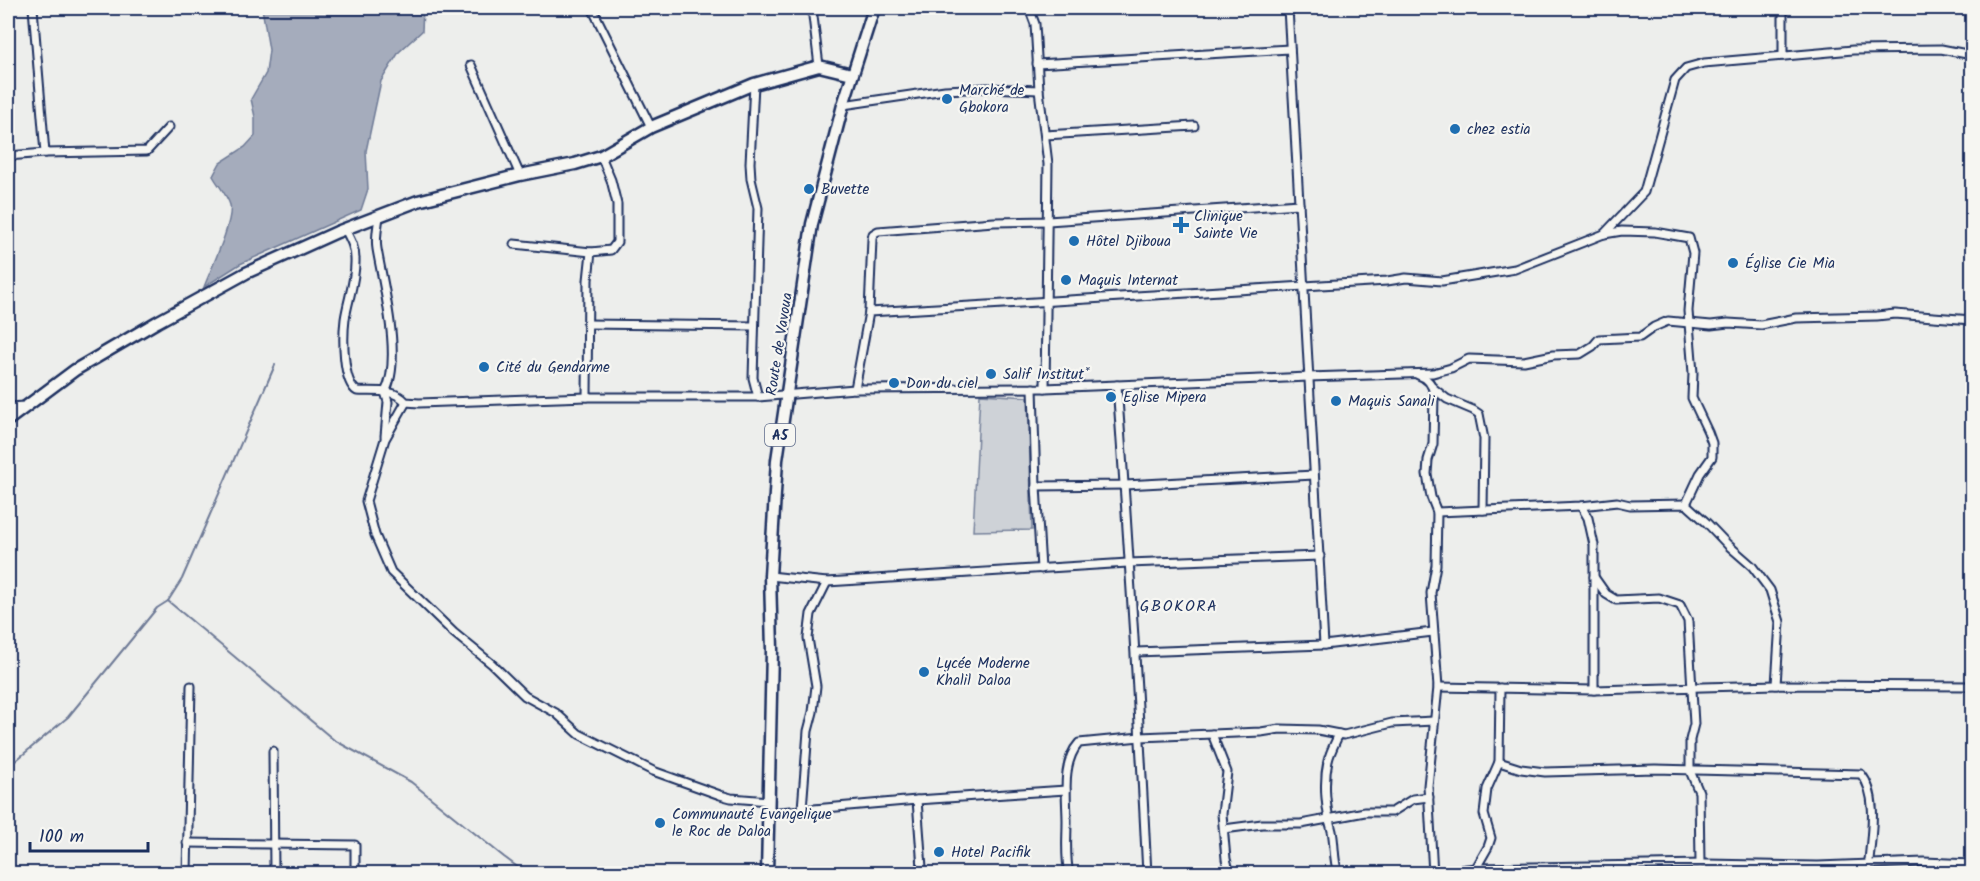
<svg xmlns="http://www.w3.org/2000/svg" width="1980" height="881" font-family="Kalam,sans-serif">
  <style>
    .green { fill: #ced2d7; stroke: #74809a; stroke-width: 1.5 }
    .water { fill: #a5acbc; stroke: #6e7a96; stroke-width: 1.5 }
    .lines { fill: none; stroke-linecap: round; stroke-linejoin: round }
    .stream { stroke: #6e7a96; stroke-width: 2 }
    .street-casing { stroke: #1b2f5e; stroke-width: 11 }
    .secondary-casing { stroke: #1b2f5e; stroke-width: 15 }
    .primary-casing { stroke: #1b2f5e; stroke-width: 15 }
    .street { stroke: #f6f6f2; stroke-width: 7 }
    .secondary { stroke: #f6f6f2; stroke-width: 10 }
    .primary { stroke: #f6f6f2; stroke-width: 10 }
    .poi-dot { fill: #1f6fb2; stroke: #f6f6f2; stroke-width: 2 }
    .labels { text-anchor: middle; stroke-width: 4.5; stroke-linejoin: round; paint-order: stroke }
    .shield { fill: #f6f6f2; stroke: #5d6b8a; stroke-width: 1.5 }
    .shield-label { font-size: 14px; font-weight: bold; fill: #1b2f5e }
    .poi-label { font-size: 15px; fill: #1b2f5e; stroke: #f6f6f2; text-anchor: start }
    .street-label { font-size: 15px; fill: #1b2f5e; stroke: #f6f6f2 }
    .neighbourhood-label { font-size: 16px; letter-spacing: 1.5px; fill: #1b2f5e; stroke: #f6f6f2 }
  </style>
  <rect width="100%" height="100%" fill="#edeeec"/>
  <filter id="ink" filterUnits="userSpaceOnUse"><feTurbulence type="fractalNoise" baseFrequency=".0167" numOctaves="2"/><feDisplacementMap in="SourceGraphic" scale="12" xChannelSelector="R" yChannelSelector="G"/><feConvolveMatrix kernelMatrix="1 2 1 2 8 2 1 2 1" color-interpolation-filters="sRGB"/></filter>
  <g filter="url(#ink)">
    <path class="green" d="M 980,394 L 1028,397 L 1032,530 L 973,531 Z"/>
    <path class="water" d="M 262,8 L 423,8 L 422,31 L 399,52 L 381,81 L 366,151 L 368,189 L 361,210 L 240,264 L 204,287 C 210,271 234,221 230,205 C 227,195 218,185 213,176 L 220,163 L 245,147 L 255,136 L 255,117 L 251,99 L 266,73 L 269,50 Z"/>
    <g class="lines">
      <g class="stream">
        <path d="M 168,601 L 334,740 L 411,782 L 504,857 L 527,874"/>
        <path d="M 8,767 L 68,717 L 157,608 L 168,601 L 182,579 L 275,365"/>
      </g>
      <g class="street-casing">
        <g id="street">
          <path d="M 33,8 L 45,153 L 147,151 L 169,127"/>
          <path d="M 592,8 L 651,127"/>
          <path d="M 812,8 L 819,66"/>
          <path d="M 1029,8 L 1035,24 L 1039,90 L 1048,164 L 1045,388"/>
          <path d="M 1288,8 L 1324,645"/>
          <path d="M 1783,56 L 1783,8"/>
          <path d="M 1037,64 L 1290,49"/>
          <path d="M 471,65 L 520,175"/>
          <path d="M 754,84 L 750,163 L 751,179 L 758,208 L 753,378 L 758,397"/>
          <path d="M 843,105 L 945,90 L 987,88 L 1039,90"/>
          <path d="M 1045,135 L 1194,126"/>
          <path d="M 8,156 L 45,153"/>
          <path d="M 379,216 C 378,226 375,238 377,249 C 383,285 403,360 385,392 L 388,402 L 385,436"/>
          <path d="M 345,229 C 350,239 355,247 355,259 C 356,280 348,299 345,319 C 343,335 342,382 357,391 C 374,392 394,388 406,402 L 419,403 L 587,397 L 758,397 L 855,389 L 1045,388 L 1308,377 L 1433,373 L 1451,368 L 1469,359 L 1524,361 L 1553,355 L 1580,354 L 1593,346 L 1599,339 L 1640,337 L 1654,327 L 1668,321 L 1711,325 L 1728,323 L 1761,325 L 1796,318 L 1877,316 L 1895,314 L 1972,320"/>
          <path d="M 1604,234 L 1644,192 L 1675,80 L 1686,68 L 1704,63 L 1853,50 L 1941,49 L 1972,55"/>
          <path d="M 514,244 L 591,252"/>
          <path d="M 869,312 L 872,239 L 873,234 L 878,231 L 994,222 L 1048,221 L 1299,204"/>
          <path d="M 587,324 L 754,326"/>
          <path d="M 1418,375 C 1428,378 1433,385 1434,395 L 1433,444 L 1428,460 L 1427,474 L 1431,497 L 1437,512 L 1436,565 L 1431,593 L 1438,687 L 1428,786 L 1433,874"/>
          <path d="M 1117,385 C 1129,548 1139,710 1147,874"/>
          <path d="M 1033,388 L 1036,486 L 1041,569"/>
          <path d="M 1433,388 L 1447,399 L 1473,410 L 1479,414 L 1484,439 L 1483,510"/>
          <path d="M 855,389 L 869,312 L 1387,281 L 1406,278 L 1442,281 L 1515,269 L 1604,234 L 1622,231 L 1655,232 L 1689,238 L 1693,253 L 1688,311 L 1693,373 L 1692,398 L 1708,432 L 1712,443 L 1712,457 L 1700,474 L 1686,504"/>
          <path d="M 587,397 L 588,280 L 591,252 L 611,250 L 617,242 L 617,204 L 611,180 L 601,156"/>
          <path d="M 406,402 L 385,439 L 366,501 L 375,535 L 391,572 L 454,633 L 492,664 L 525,696 L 556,713 L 579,734 L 653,771 L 720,795 L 731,798 L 769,801"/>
          <path d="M 8,407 L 25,406"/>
          <path d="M 1036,486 L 1125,485 L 1314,475"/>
          <path d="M 1581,506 L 1588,518 L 1594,545 L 1594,690"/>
          <path d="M 1437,512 L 1581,506 L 1617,502 L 1630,505 L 1686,504 L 1707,523 L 1728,545 L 1752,566 L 1770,590 L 1780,622 L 1776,685"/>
          <path d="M 770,576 L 827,582 L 1128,563 L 1320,556"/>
          <path d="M 1594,577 L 1606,594 L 1616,600 L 1659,598 L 1680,605 L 1688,621 L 1694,724 L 1690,740 L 1690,771 L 1699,792 L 1700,864"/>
          <path d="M 1136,652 L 1324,645 L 1433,632"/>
          <path d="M 1438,687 L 1594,690 L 1776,685 L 1972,686"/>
          <path d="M 1212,734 L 1227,772 L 1222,814 L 1226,859 L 1230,874"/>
          <path d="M 273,751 L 274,874"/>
          <path d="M 1499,762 L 1521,769 L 1545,772 L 1655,769 L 1861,774 C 1881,798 1869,844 1868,874"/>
          <path d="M 917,800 L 1066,790"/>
          <path d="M 802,809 L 808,731 L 813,712 L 816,686 L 808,638 L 811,614 L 827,582"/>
          <path d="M 768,813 L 917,800 L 922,868"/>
          <path d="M 1224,829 L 1262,824 L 1301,824 L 1365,812 L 1392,812 L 1413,799 L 1429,797"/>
          <path d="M 187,843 L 355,845 L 355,874"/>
          <path d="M 1476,868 L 1488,847 L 1491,838 L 1484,814 L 1487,789 L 1499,762 L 1500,688"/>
          <path d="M 1433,873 L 1476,868 L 1706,864 L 1818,866 L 1924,862 L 1972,864"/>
          <path d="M 187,874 L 191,686"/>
          <path d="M 1069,874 C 1065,856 1067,840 1067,821 C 1067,797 1061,763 1079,743 L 1140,737 L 1261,732 L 1280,729 L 1318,730 L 1344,735 L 1392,723 L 1434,721"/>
          <path d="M 1338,874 C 1333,857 1335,846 1332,831 C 1326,810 1323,783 1328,761 C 1330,752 1335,743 1339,734"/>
        </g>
      </g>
      <g class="secondary-casing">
        <path id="secondary" d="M 8,420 L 75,370 L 157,322 L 246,273 L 337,232 L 418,201 L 520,175 L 575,164 L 601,156 L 651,127 L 754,84 L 819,66 L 852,74"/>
      </g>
      <g class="primary-casing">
        <path id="primary" d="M 767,874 L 772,650 L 770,576 L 777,460 L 812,224 L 843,105 L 874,8"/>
      </g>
      <use href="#street" class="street"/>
      <use href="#secondary" class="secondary"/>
      <use href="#primary" class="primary"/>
    </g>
  </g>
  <g class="poi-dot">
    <circle cx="947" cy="99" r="6"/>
    <circle cx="1455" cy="129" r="6"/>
    <circle cx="809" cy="189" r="6"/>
    <path d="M1178 216h6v6h6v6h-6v6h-6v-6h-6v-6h6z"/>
    <circle cx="1074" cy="241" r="6"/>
    <circle cx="1733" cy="263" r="6"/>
    <circle cx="1066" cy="280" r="6"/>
    <circle cx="484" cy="367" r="6"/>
    <circle cx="991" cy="374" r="6"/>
    <circle cx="894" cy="383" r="6"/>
    <circle cx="1111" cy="397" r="6"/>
    <circle cx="1336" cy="401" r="6"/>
    <circle cx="924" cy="672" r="6"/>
    <circle cx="660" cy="823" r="6"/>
    <circle cx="939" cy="852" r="6"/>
  </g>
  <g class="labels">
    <rect class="shield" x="765" y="424" width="30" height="22" rx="4.5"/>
    <g class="shield-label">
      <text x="780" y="440">A5</text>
    </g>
    <g class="poi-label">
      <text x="959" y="95">Marché de<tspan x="959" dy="17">Gbokora</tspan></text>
      <text x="1467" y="134">chez estia</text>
      <text x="821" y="194">Buvette</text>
      <text x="1194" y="221">Clinique<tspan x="1194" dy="17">Sainte Vie</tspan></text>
      <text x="1086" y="246">Hôtel Djiboua</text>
      <text x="1745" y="268">Église Cie Mia</text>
      <text x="1078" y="285">Maquis Internat</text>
      <text x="496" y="372">Cité du Gendarme</text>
      <text x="1003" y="379">Salif Institut*</text>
      <text x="906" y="388">Don du ciel</text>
      <text x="1123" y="402">Eglise Mipera</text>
      <text x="1348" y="406">Maquis Sanali</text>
      <text x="936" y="668">Lycée Moderne<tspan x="936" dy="17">Khalil Daloa</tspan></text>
      <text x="672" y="819">Communauté Evangelique<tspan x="672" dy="17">le Roc de Daloa</tspan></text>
      <text x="951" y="857">Hotel Pacifik</text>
    </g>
    <g class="street-label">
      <text transform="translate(779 344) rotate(-81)" y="5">Route de Vavoua</text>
    </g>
    <g class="neighbourhood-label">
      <text x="1179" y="611">GBOKORA</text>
    </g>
  </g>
  <rect width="1980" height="881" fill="none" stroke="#f6f6f2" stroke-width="30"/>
  <rect x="15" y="15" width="1950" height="851" fill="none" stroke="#1b2f5e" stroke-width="2" filter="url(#ink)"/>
  <path d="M30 842v9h118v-9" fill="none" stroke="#1b2f5e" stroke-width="3"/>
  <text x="39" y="842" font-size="18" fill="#1b2f5e" stroke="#f6f6f2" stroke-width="4.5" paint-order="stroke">100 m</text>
</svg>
